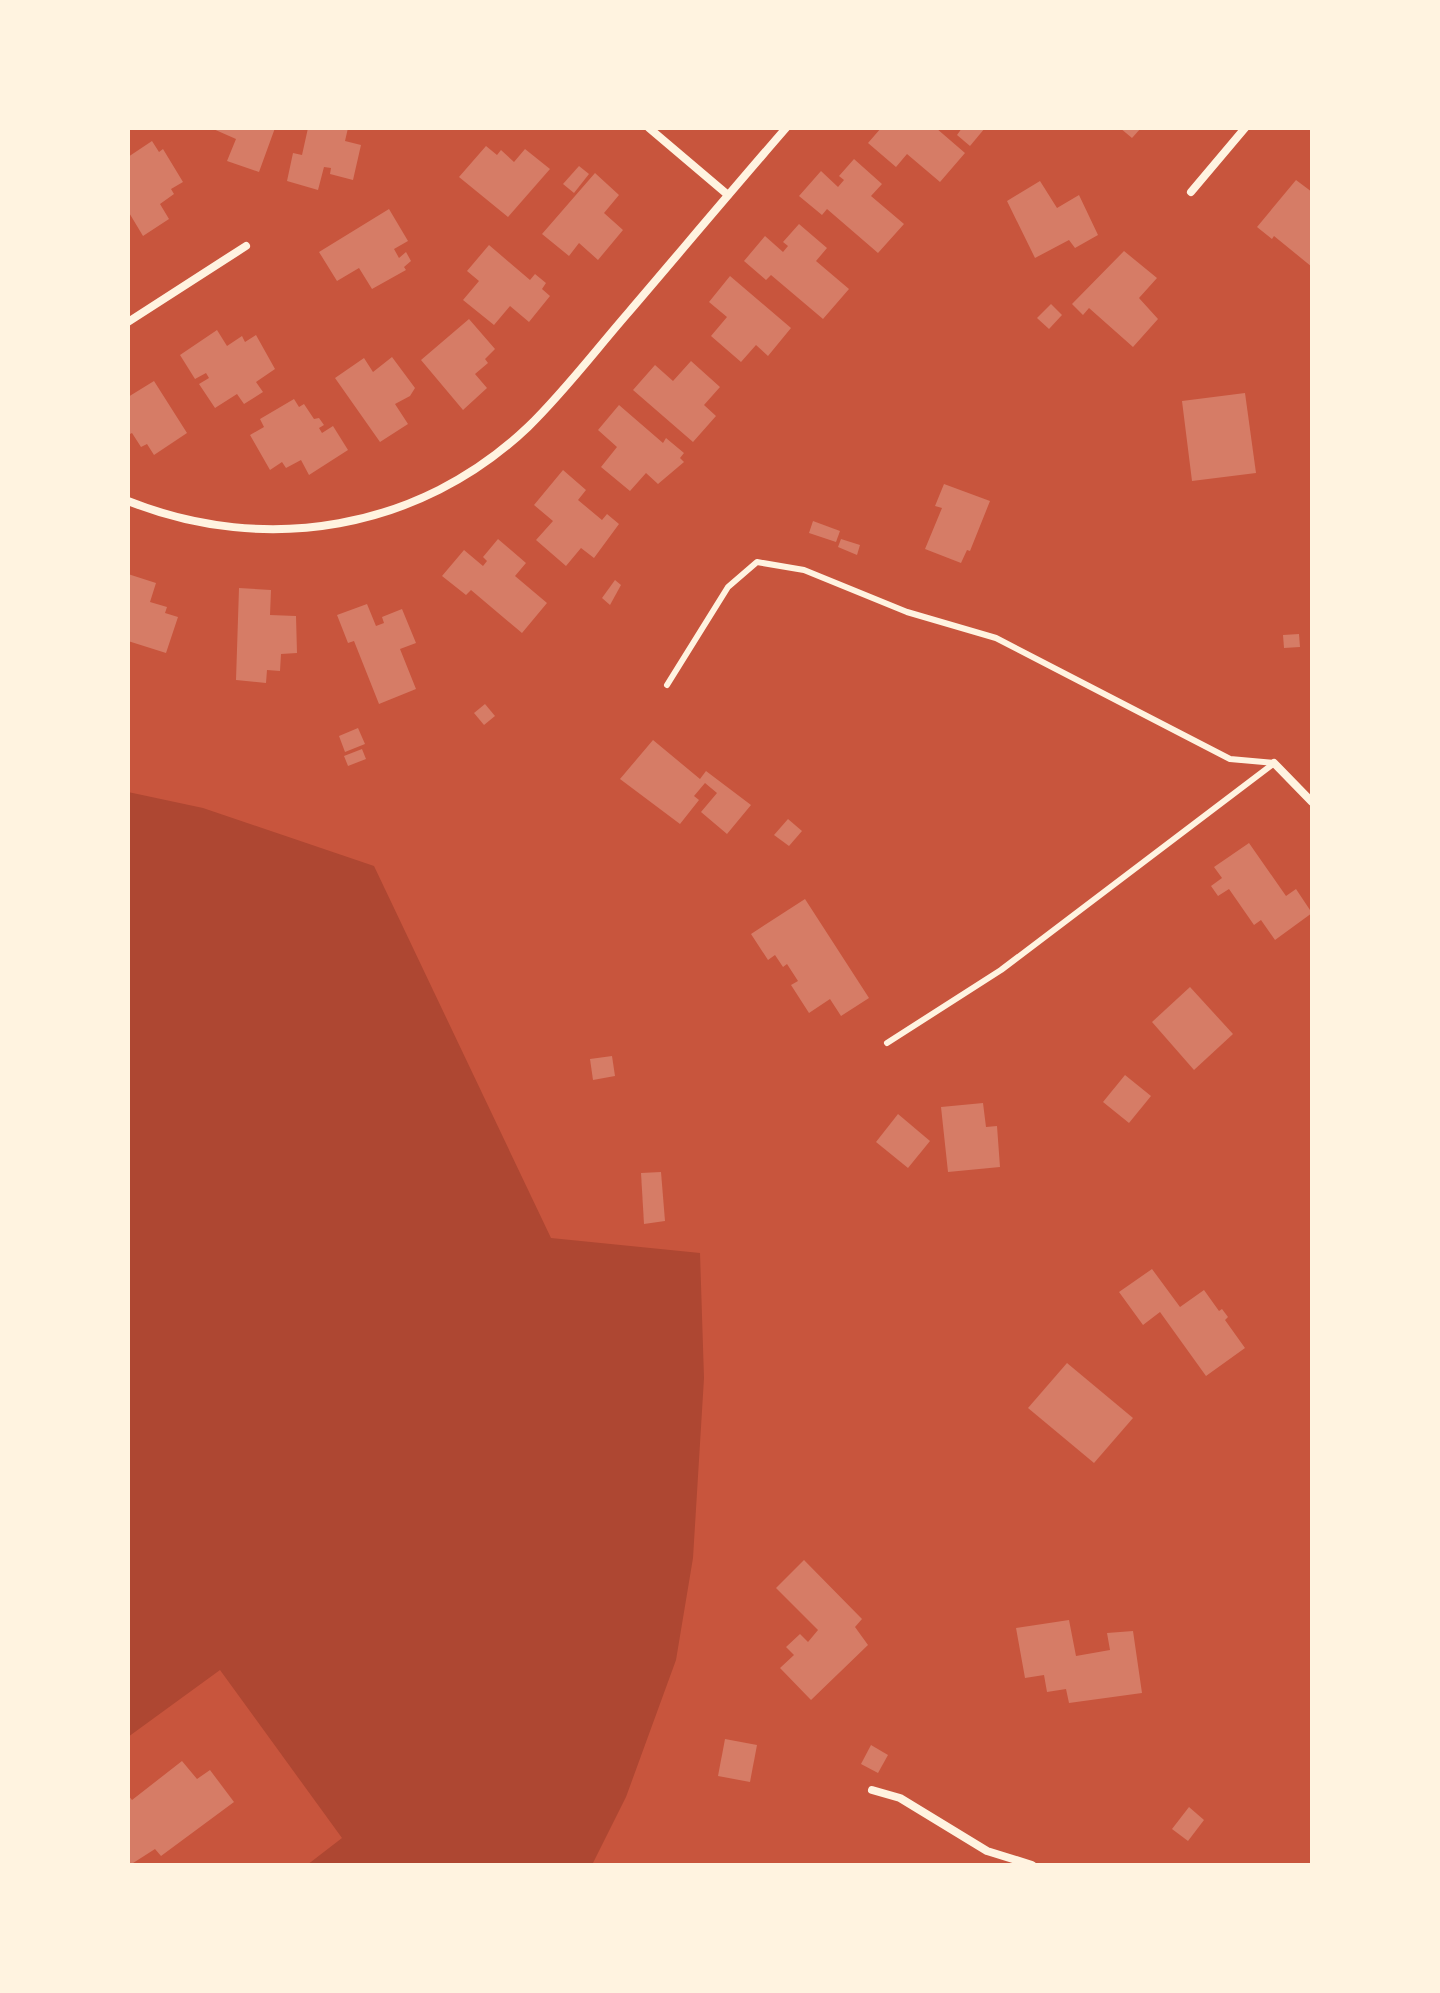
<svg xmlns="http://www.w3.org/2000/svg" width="1440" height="1993" font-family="Poppins,sans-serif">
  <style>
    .green { fill: #ae4732 }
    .building { fill: #d67c66 }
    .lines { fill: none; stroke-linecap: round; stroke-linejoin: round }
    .service { stroke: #fff3e0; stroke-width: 6 }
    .minor { stroke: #fff3e0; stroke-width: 8 }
  </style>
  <rect width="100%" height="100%" fill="#c8553d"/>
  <path class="green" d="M 128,792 L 203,808 L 374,866 L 551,1238 L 700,1253 L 704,1378 L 693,1558 L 676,1660 L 626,1797 L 592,1865 L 307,1865 L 342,1838 L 220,1670 L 128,1737 Z"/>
  <g class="building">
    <path d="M 211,128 L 275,128 L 259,172 L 227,161 L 236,139 Z"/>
    <path d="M 308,128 L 348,128 L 345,141 L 361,145 L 353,180 L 330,174 L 331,168 L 324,167 L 318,190 L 287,181 L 293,153 L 302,155 Z"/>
    <path d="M 881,128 L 936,128 L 965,153 L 940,182 L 907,154 L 896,167 L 868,143 Z"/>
    <path d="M 962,128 L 985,128 L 970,146 L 957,135 Z"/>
    <path d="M 1120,128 L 1141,128 L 1132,138 Z"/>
    <path d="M 152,141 L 159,152 L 163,149 L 183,182 L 171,189 L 174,194 L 160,204 L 169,219 L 143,236 L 128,211 L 128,157 Z"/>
    <path d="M 486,146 L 497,155 L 501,150 L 514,162 L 525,149 L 550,169 L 508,217 L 459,177 Z"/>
    <path d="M 854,159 L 882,184 L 871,196 L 904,224 L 878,253 L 827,209 L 822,215 L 799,196 L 821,171 L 838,187 L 844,180 L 839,176 Z"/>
    <path d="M 579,166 L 589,174 L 574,193 L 563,184 Z"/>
    <path d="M 595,173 L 619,195 L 604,213 L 623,230 L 598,260 L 579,243 L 569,256 L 542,234 Z"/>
    <path d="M 1296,180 L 1312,192 L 1312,267 L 1274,236 L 1272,239 L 1257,227 Z"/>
    <path d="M 1040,181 L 1057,208 L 1079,195 L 1098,235 L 1075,248 L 1069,240 L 1035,258 L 1007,201 Z"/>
    <path d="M 389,209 L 408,241 L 394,249 L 399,258 L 406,252 L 411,261 L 404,267 L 406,270 L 372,289 L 359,268 L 337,281 L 319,252 Z"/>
    <path d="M 799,224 L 827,248 L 816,261 L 849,289 L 823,319 L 771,275 L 766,280 L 744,261 L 765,236 L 783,252 L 788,246 L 783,242 Z"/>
    <path d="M 489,245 L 530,280 L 535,274 L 546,283 L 542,289 L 550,296 L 529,322 L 510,306 L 494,325 L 463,300 L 479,281 L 467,271 Z"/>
    <path d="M 1124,251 L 1157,278 L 1139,298 L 1158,319 L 1133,347 L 1089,308 L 1083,315 L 1072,304 Z"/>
    <path d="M 730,276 L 791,328 L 768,356 L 756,345 L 741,362 L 711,336 L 727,317 L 709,302 Z"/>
    <path d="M 1051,304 L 1062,315 L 1049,329 L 1037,318 Z"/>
    <path d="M 469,319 L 495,349 L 485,359 L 488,363 L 475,374 L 487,388 L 463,410 L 421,360 Z"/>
    <path d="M 217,330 L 227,346 L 242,336 L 245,342 L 256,335 L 275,369 L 256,382 L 263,392 L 244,404 L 237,394 L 215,408 L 199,384 L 209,378 L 206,373 L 195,379 L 180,355 Z"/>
    <path d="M 392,357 L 415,388 L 410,396 L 395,404 L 408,424 L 380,442 L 335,378 L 364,358 L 373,372 Z"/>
    <path d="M 691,361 L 720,387 L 704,405 L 716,416 L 693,442 L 633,390 L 655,365 L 673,381 Z"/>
    <path d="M 154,381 L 187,433 L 154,455 L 147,444 L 141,447 L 132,433 L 128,435 L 128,397 Z"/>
    <path d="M 1245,393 L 1256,473 L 1192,481 L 1182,401 Z"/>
    <path d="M 294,399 L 299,407 L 304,404 L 314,419 L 319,418 L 324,425 L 319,428 L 322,433 L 333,426 L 348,450 L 309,475 L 301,460 L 286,468 L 282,462 L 270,470 L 250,435 L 264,427 L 260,419 Z"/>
    <path d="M 619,405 L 663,443 L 666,438 L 684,453 L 680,458 L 684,462 L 658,484 L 646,473 L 630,491 L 601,467 L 617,447 L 598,430 Z"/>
    <path d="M 563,470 L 586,490 L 578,500 L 602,520 L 607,514 L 619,524 L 594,558 L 581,548 L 566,566 L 536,540 L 553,521 L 534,505 Z"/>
    <path d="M 944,484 L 990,501 L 970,551 L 967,550 L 961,563 L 925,549 L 942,508 L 935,506 Z"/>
    <path d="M 813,521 L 840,531 L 836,542 L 809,533 Z"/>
    <path d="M 498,539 L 526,563 L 515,576 L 547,603 L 522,633 L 471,590 L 466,595 L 442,576 L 464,550 L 483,566 L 487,561 L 483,557 Z"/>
    <path d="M 841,539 L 860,545 L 857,555 L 838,547 Z"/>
    <path d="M 128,574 L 156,583 L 150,602 L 167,607 L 165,613 L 178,617 L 166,653 L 128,641 Z"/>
    <path d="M 615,580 L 621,585 L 610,605 L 602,598 Z"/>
    <path d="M 239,588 L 271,590 L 270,615 L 296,616 L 297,653 L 281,654 L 280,671 L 267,670 L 266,683 L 236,680 Z"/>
    <path d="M 367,604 L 376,626 L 384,623 L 382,617 L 402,609 L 416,643 L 400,649 L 416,689 L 379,704 L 354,641 L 348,643 L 337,615 Z"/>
    <path d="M 1299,634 L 1300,647 L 1284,648 L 1283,635 Z"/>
    <path d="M 485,704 L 495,716 L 484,725 L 474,713 Z"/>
    <path d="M 358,728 L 365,744 L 345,752 L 339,736 Z"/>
    <path d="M 653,740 L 700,779 L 706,771 L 751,805 L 727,834 L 701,812 L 717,793 L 705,783 L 694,796 L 699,800 L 680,824 L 620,779 Z"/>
    <path d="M 362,749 L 366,759 L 348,766 L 344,756 Z"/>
    <path d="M 788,819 L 802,831 L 789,846 L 774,835 Z"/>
    <path d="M 1249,843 L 1286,896 L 1296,889 L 1312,913 L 1275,940 L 1261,920 L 1254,925 L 1229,889 L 1218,896 L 1211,886 L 1222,878 L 1214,867 Z"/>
    <path d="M 805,899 L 869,998 L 841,1016 L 830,999 L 809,1013 L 791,985 L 798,981 L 787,964 L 783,967 L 775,955 L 768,960 L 751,934 Z"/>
    <path d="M 1190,987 L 1233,1034 L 1194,1070 L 1152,1022 Z"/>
    <path d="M 612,1056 L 615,1076 L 593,1080 L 590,1059 Z"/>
    <path d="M 1125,1075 L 1151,1096 L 1129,1123 L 1103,1102 Z"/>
    <path d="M 983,1103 L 986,1127 L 997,1126 L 1000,1167 L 948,1172 L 941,1107 Z"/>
    <path d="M 898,1114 L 930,1141 L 908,1168 L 876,1142 Z"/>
    <path d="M 661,1172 L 665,1221 L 644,1224 L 641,1173 Z"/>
    <path d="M 1152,1269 L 1180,1307 L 1204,1290 L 1219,1311 L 1222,1309 L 1228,1317 L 1225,1320 L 1245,1348 L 1206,1376 L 1160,1312 L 1143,1325 L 1119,1292 Z"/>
    <path d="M 1067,1363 L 1133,1418 L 1094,1463 L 1028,1408 Z"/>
    <path d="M 804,1560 L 862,1619 L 855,1627 L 868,1645 L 811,1700 L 780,1668 L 794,1655 L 786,1647 L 800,1634 L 808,1642 L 818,1630 L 776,1588 Z"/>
    <path d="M 1069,1620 L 1076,1656 L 1110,1650 L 1107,1633 L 1133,1631 L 1142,1693 L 1069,1703 L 1066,1689 L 1047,1692 L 1044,1675 L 1025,1678 L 1016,1628 Z"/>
    <path d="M 725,1739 L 757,1745 L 750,1782 L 718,1776 Z"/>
    <path d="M 871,1745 L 888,1755 L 878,1773 L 861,1764 Z"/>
    <path d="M 182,1761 L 197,1779 L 210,1770 L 234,1802 L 161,1856 L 155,1849 L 130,1865 L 128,1795 L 132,1800 Z"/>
    <path d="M 1189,1807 L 1204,1820 L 1188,1841 L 1172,1829 Z"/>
  </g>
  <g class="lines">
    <g class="service">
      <path d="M 667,685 L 728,587 L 757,562 L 804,570 L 907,612 L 996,638 L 1230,759 L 1274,763"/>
      <path d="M 887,1043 L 1001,970 L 1273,764"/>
    </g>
    <g class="minor">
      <path d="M 649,128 L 728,195"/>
      <path d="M 1191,192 L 1245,128"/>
      <path d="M 128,322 L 246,246"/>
      <path d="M 128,501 C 266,556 420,530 528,427 C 564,392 595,351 628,313 C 681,251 733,189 786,128"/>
      <path d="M 1274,763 L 1312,802"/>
      <path d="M 872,1790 L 900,1798 L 987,1851 L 1032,1865"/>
    </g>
  </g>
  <rect width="1440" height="1993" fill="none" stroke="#fff3e0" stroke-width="260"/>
</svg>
